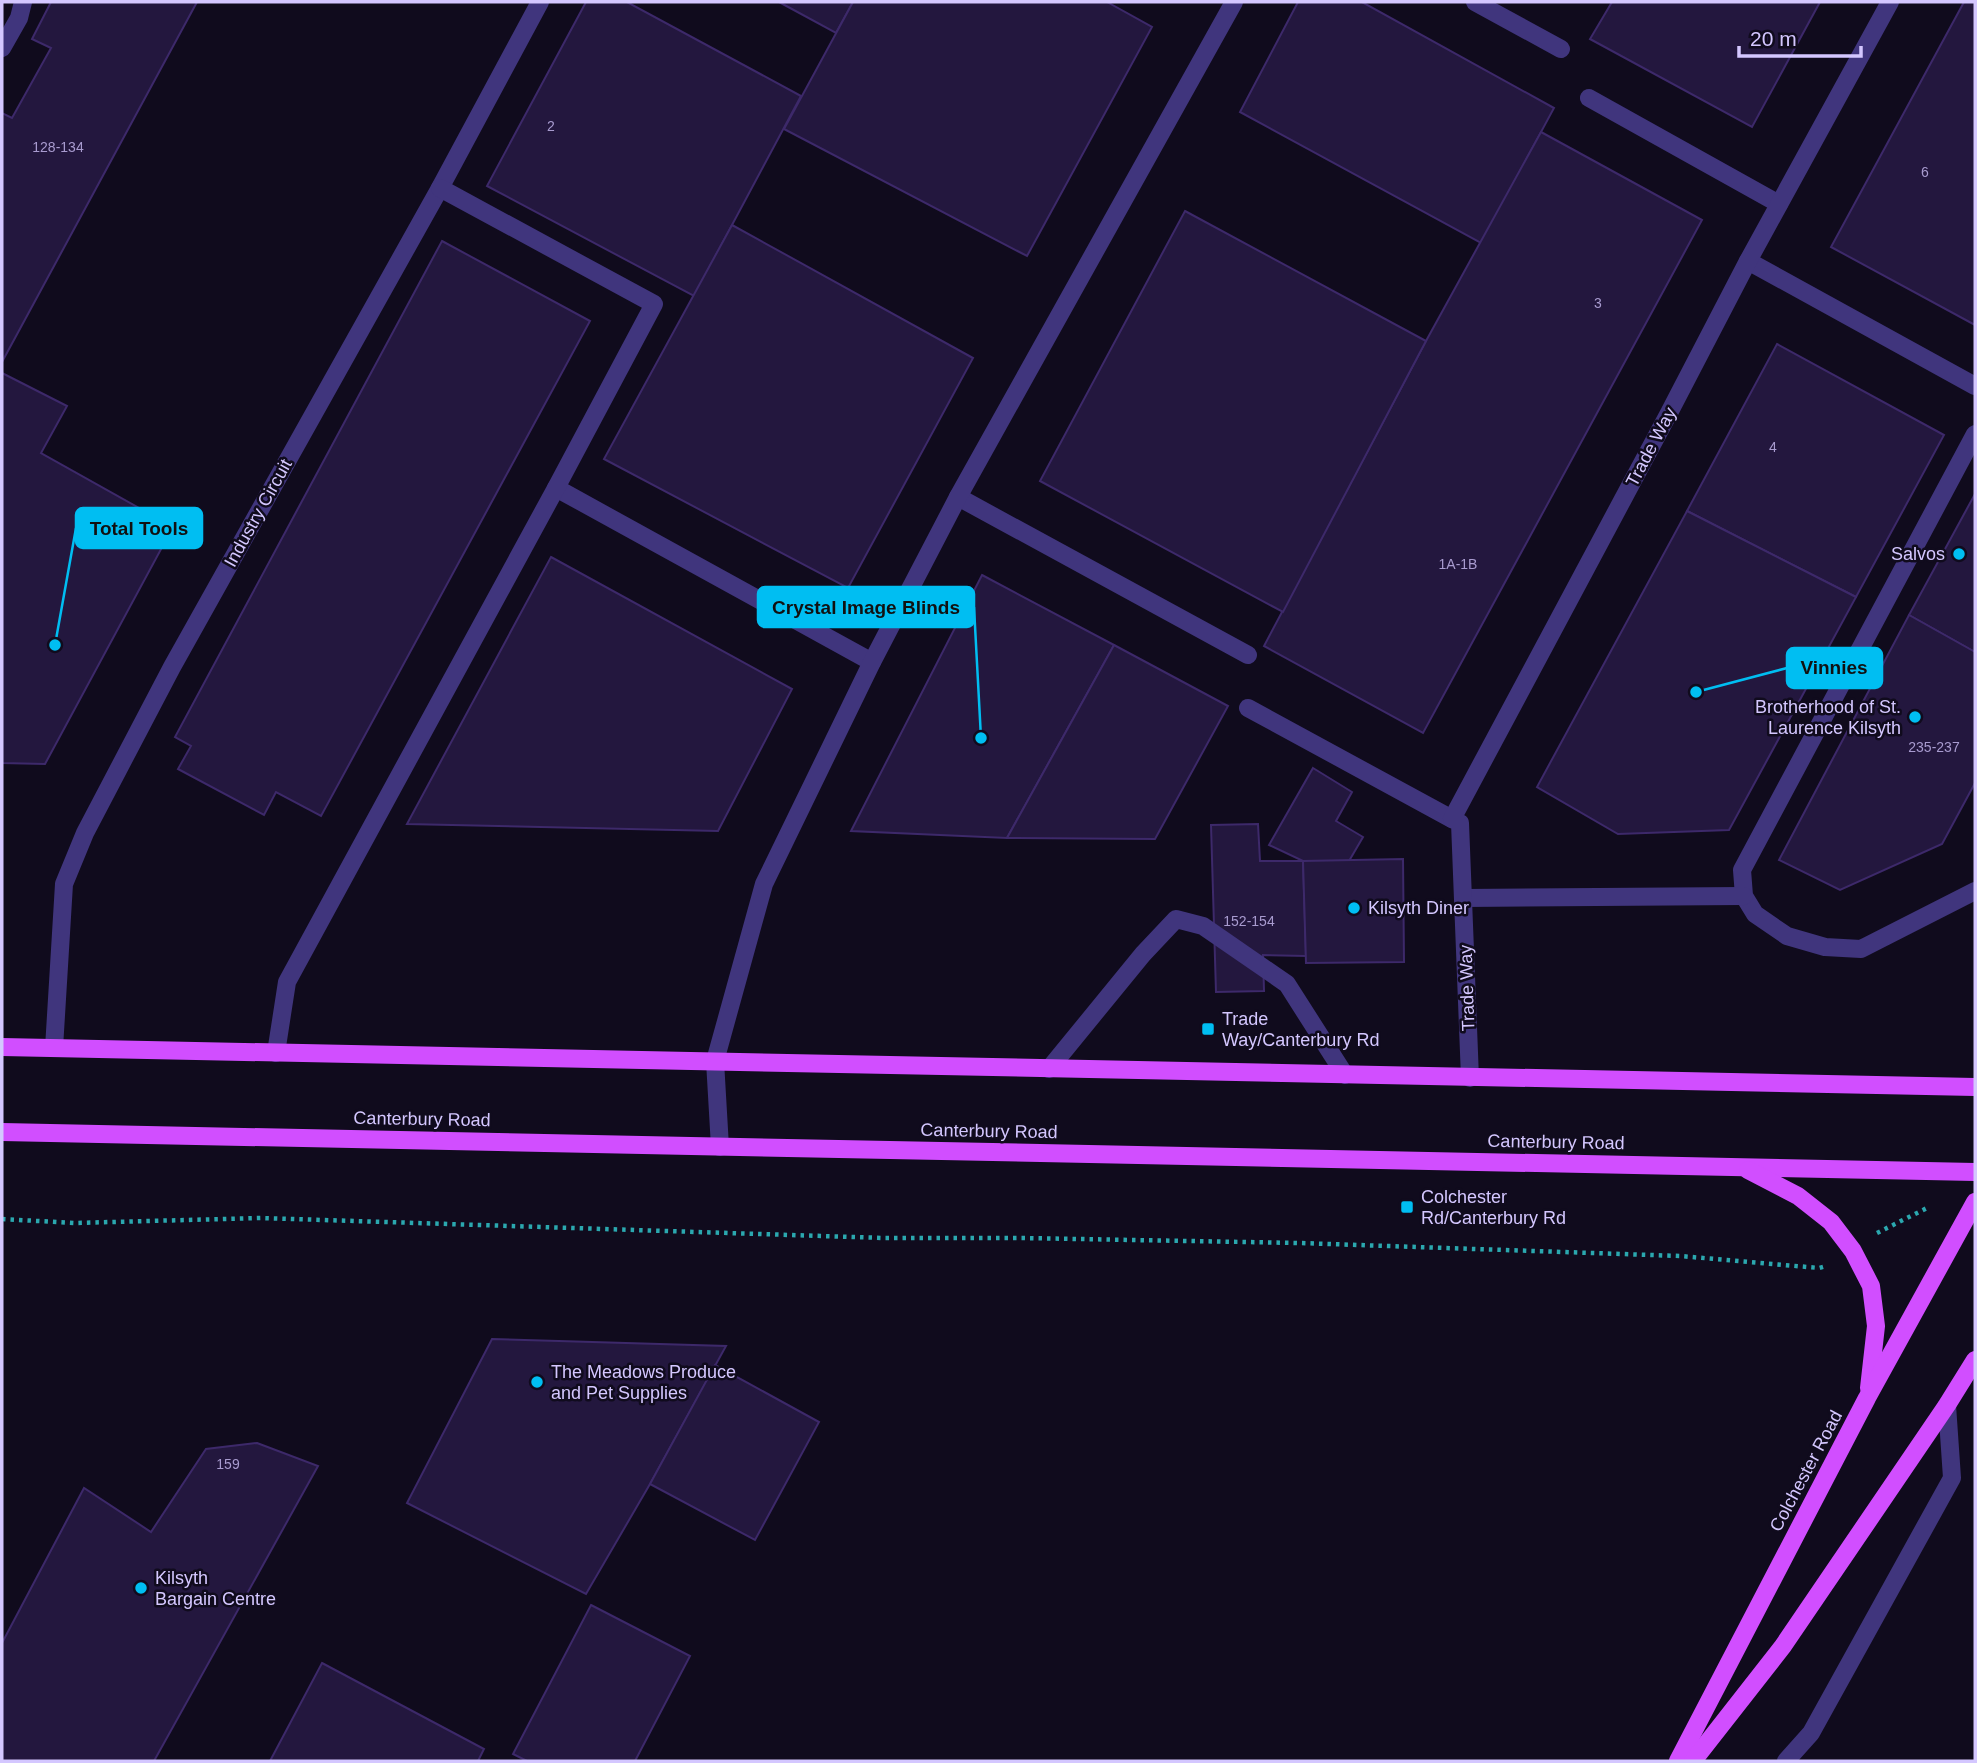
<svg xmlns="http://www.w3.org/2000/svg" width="1977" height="1763" font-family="Arial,sans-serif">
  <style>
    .building { fill: #23173e; stroke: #3d296a; stroke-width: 2 }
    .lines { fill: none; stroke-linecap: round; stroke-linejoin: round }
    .path { stroke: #2ba8af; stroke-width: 4.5; stroke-dasharray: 3.5 5; stroke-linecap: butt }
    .minor { stroke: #40357d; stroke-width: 18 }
    .major { stroke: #d14eff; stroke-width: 18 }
    .poi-dot { fill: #00bef2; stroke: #100b1d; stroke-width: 2.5 }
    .labels { text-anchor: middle; stroke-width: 5; stroke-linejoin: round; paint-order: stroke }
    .number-label { font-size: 14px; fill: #a89bcf }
    .street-label { font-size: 18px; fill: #d4c7ff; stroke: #100b1d }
    .poi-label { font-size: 18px; fill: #d4c7ff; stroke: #100b1d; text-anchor: start }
    .leader { fill: none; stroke: #00bef2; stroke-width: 2.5 }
    .callout-dot { fill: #00bef2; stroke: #100b1d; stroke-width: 2.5 }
    .callout { fill: #00bef2; stroke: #00bef2; stroke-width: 2.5 }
    .callout-label { font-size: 19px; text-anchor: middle; font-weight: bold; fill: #111 }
  </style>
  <rect width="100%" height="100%" fill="#100b1d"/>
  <g class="building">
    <path d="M 51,2 L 197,2 L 2,362 L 2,113 L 12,118 L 51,48 L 32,39 Z"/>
    <path d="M 586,2 L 627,2 L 801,96 L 694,296 L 487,186 Z"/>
    <path d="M 779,2 L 853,2 L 836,33 Z"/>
    <path d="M 853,2 L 1107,2 L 1152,27 L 1027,256 L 784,129 Z"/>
    <path d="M 1298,2 L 1362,2 L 1554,108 L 1481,243 L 1240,112 Z"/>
    <path d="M 1612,2 L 1820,2 L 1752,127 L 1590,39 Z"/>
    <path d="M 1964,2 L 1975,2 L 1975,325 L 1831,247 Z"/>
    <path d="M 1541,132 L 1702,220 L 1423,733 L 1264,646 L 1426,341 Z"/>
    <path d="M 1185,211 L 1426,341 L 1283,612 L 1040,481 Z"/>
    <path d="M 732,225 L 973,358 L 848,588 L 604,459 Z"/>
    <path d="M 442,241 L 590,321 L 321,816 L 276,792 L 264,815 L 178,769 L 191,746 L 175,737 Z"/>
    <path d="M 1777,344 L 1944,435 L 1856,597 L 1687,511 Z"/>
    <path d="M 2,373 L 67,406 L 41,453 L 173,527 L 45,764 L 2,763 Z"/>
    <path d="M 1975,494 L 1975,652 L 1909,615 Z"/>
    <path d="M 1687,511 L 1856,597 L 1729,830 L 1618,834 L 1537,787 Z"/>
    <path d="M 551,557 L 792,689 L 718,831 L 407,824 Z"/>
    <path d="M 982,575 L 1114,645 L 1007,838 L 851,831 Z"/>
    <path d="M 1909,615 L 1975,652 L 1975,783 L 1942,844 L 1840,890 L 1779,860 Z"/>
    <path d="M 1114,645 L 1228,706 L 1155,839 L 1007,838 Z"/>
    <path d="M 1313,768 L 1352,792 L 1336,821 L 1363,837 L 1349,861 L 1303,861 L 1269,845 Z"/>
    <path d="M 1258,824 L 1260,861 L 1303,861 L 1306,956 L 1263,955 L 1264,991 L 1216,992 L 1211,825 Z"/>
    <path d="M 1403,859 L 1404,962 L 1306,963 L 1303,861 Z"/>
    <path d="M 492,1339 L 726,1346 L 650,1484 L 586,1594 L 407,1503 Z"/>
    <path d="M 715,1365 L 819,1422 L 755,1540 L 650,1484 Z"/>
    <path d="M 257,1443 L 318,1466 L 154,1761 L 2,1761 L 2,1643 L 84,1488 L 151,1532 L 206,1449 Z"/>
    <path d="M 591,1605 L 690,1656 L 635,1761 L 527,1761 L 513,1754 Z"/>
    <path d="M 322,1663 L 484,1749 L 478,1761 L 270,1761 Z"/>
  </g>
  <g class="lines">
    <g class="path">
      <path d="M 2,1219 L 74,1223 L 261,1218 L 884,1238 L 1022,1238 L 1300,1243 L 1680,1256 L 1819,1268 L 1826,1266"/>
      <path d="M 1877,1233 L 1927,1208"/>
    </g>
    <g class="minor">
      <path d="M 1475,2 L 1561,49"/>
      <path d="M 2,48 L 19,18 L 23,2"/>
      <path d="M 1589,98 L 1779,204"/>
      <path d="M 1748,261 L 1975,386"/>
      <path d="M 1975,434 L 1742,870 L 1744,896 L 1755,914 L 1787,936 L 1825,947 L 1861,949 L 1975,891"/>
      <path d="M 556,488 L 872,662"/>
      <path d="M 958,497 L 1248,655"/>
      <path d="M 1248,708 L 1452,819"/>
      <path d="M 1464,898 L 1744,896"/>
      <path d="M 54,1048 L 64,884 L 85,833 L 172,667 L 440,188 L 540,2"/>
      <path d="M 276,1053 L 287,982 L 556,488 L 654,304 L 440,188"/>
      <path d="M 1049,1069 L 1143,954 L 1176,919 L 1203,926 L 1287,984 L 1345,1075"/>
      <path d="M 1470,1078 L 1460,823 L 1452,819 L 1669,413 L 1748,261 L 1890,2"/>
      <path d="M 720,1147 L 715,1061 L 764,884 L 872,662 L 958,497 L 1234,2"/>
      <path d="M 1786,1761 L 1811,1733 L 1952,1478 L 1947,1405"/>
    </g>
    <g class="major">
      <path d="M 2,1047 L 1975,1087"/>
      <path d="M 2,1132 L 1975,1172"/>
      <path d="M 1748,1170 L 1798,1196 L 1831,1222 L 1853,1251 L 1871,1286 L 1876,1326 L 1869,1388"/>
      <path d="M 1678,1761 L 1867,1398 L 1975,1202"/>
      <path d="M 1693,1761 L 1783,1646 L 1947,1405 L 1975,1360"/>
    </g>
  </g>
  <g class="poi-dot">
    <circle cx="1959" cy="554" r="7"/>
    <circle cx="1915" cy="717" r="7"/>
    <circle cx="1354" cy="908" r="7"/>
    <rect x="1201" y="1022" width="14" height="14" rx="3.5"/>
    <rect x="1400" y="1200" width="14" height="14" rx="3.5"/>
    <circle cx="537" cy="1382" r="7"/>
    <circle cx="141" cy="1588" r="7"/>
  </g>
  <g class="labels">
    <g class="number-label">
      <text x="551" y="131">2</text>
      <text x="58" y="152">128-134</text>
      <text x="1925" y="177">6</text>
      <text x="1598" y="308">3</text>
      <text x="1773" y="452">4</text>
      <text x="1458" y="569">1A-1B</text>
      <text x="1934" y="752">235-237</text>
      <text x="1249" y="926">152-154</text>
      <text x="228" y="1469">159</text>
    </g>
    <g class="street-label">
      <text transform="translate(1651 447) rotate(-62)" y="6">Trade Way</text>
      <text transform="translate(258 513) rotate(-61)" y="6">Industry Circuit</text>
      <text transform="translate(1467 988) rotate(-92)" y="6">Trade Way</text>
      <text transform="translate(422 1119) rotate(1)" y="6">Canterbury Road</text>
      <text transform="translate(989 1131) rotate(1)" y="6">Canterbury Road</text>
      <text transform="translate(1556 1142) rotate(1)" y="6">Canterbury Road</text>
      <text transform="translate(1806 1471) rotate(-62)" y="6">Colchester Road</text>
    </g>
    <g class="poi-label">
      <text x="1945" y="560" text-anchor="end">Salvos</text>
      <text x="1901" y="713" text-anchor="end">Brotherhood of St.<tspan x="1901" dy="21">Laurence Kilsyth</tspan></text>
      <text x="1368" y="914">Kilsyth Diner</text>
      <text x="1222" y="1025">Trade<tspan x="1222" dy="21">Way/Canterbury Rd</tspan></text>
      <text x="1421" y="1203">Colchester<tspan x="1421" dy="21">Rd/Canterbury Rd</tspan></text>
      <text x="551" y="1378">The Meadows Produce<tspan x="551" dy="21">and Pet Supplies</tspan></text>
      <text x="155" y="1584">Kilsyth<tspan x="155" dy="21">Bargain Centre</tspan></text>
    </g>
  </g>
  <path class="leader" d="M55 645L76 528M981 738L974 607M1696 692L1787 668"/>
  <g class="callout-dot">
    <circle cx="55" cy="645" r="7"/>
    <circle cx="981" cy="738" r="7"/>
    <circle cx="1696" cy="692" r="7"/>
  </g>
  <g class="callout">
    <rect x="76" y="508" width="126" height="40" rx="7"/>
    <rect x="758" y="587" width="216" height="40" rx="7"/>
    <rect x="1787" y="648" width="95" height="40" rx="7"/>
  </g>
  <g class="callout-label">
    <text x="139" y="535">Total Tools</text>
    <text x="866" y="614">Crystal Image Blinds</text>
    <text x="1834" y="674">Vinnies</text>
  </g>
  <rect width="1977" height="1763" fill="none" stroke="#d4c7ff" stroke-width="7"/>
  <path d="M1739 46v10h122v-10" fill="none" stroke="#d4c7ff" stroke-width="3.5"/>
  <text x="1750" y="46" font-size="21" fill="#d4c7ff" stroke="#100b1d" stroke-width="5" paint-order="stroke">20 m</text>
</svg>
